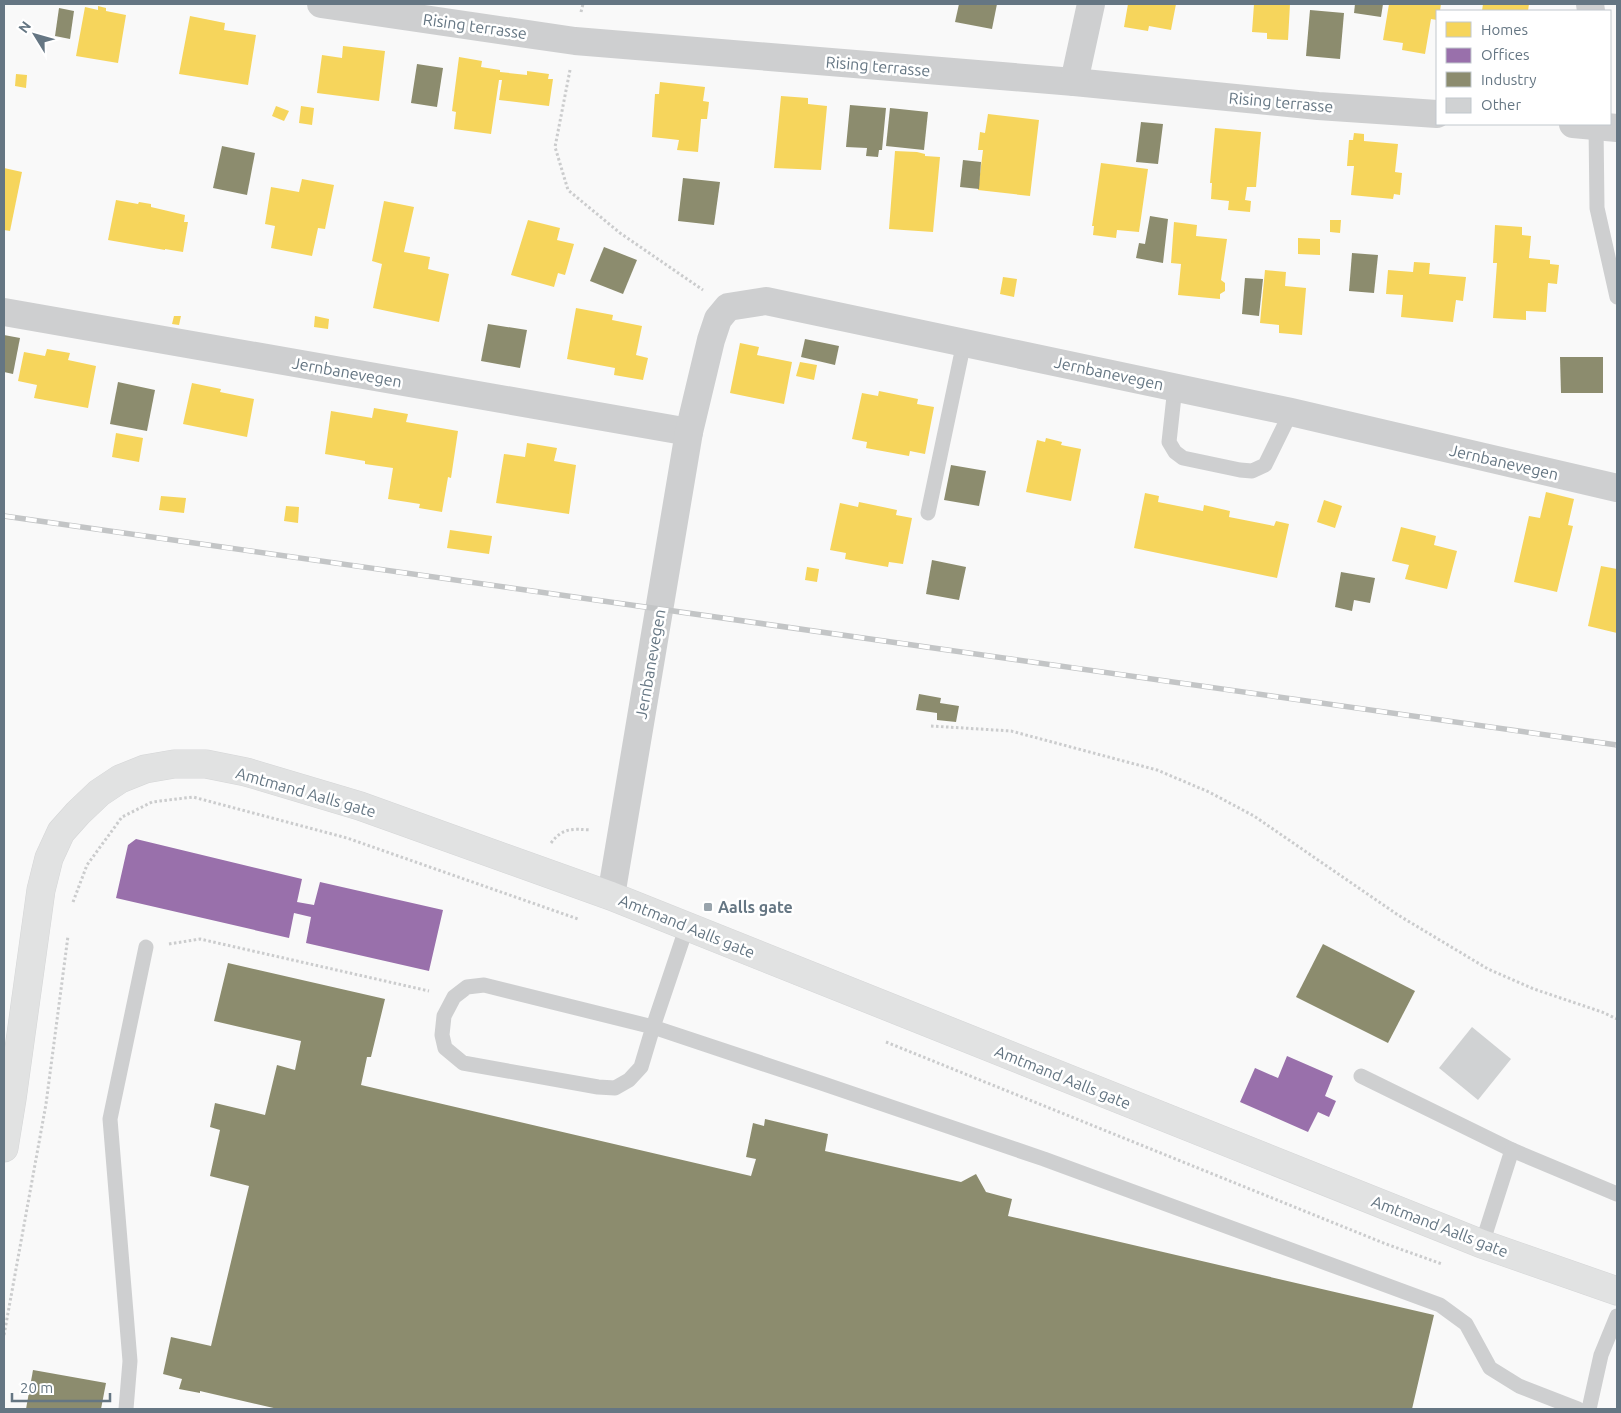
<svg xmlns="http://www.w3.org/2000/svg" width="1621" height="1413" font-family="Ubuntu,sans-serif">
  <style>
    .homes { fill: #f6d55c }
    .offices { fill: #9970ab }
    .industry { fill: #8c8c6e }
    .building { fill: #d0d2d3 }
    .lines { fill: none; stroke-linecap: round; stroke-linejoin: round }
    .secondary-casing { stroke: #d5d6d7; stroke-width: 29 }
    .path { stroke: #cbcccd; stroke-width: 3; stroke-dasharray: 2.5 2.5; stroke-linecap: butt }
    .service { stroke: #cecfd0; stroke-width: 15 }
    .minor { stroke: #cecfd0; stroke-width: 28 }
    .secondary { stroke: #e1e2e2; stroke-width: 28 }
    .rail-casing { stroke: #c3c5c6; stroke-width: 5.5 }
    .rail { stroke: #fff; stroke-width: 4; stroke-dasharray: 11; stroke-linecap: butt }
    .poi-dot { fill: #99a4ac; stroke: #fff; stroke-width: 2 }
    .labels { text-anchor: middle; stroke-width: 5; stroke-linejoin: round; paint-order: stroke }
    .street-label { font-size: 16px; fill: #657683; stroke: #fff }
    .poi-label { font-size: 16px; font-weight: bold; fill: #657683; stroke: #fff; text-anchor: start }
  </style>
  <rect width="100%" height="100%" fill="#f9f9f9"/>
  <g class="homes">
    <path d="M 1128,4 L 1176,4 L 1171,30 L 1149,26 L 1148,31 L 1124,27 Z"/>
    <path d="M 1254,4 L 1290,4 L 1288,40 L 1267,39 L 1267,33 L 1252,32 Z"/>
    <path d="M 1389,4 L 1441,4 L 1440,11 L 1437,11 L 1437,20 L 1431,19 L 1425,54 L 1402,50 L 1403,43 L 1383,40 Z"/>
    <path d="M 1483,4 L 1529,4 L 1528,11 L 1482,11 Z"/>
    <path d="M 98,6 L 106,8 L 106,11 L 126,15 L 118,63 L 76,56 L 85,7 L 98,10 Z"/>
    <path d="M 190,16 L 225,23 L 224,30 L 256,35 L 248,85 L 179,74 Z"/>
    <path d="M 343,46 L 385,51 L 379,101 L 317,93 L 322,55 L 342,58 Z"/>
    <path d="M 459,57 L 482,61 L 481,67 L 500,70 L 500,72 L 527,75 L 527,71 L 549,74 L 548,79 L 553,79 L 549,106 L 499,100 L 502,80 L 499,80 L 491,134 L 454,129 L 456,112 L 452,111 Z"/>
    <path d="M 16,74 L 27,75 L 26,88 L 15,86 Z"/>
    <path d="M 660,82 L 705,87 L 703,101 L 709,102 L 707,119 L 701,119 L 698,152 L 677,150 L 679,140 L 652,137 L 655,94 L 659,94 Z"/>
    <path d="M 781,96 L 808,98 L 808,104 L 827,106 L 821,170 L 774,168 Z"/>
    <path d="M 276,106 L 289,111 L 284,121 L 272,116 Z"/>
    <path d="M 301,106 L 314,108 L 312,125 L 299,123 Z"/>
    <path d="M 988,114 L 1039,120 L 1030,196 L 978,190 L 983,150 L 978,150 L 980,132 L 985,133 Z"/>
    <path d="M 1215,128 L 1261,132 L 1256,187 L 1247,187 L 1245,200 L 1251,201 L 1250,212 L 1228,210 L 1229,201 L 1211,199 L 1212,183 L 1210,183 Z"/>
    <path d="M 1354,133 L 1364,134 L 1364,141 L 1398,144 L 1395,172 L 1402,173 L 1400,195 L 1394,194 L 1393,199 L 1351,195 L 1354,166 L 1347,166 L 1349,140 L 1353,140 Z"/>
    <path d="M 895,151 L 917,152 L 925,154 L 925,156 L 940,157 L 933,232 L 889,229 Z"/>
    <path d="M 1101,163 L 1148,169 L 1139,232 L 1117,230 L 1116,238 L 1093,235 L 1094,226 L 1092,226 Z"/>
    <path d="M 4,168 L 22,172 L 10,231 L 4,230 Z"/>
    <path d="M 302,179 L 334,185 L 325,229 L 318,228 L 312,256 L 271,248 L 275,226 L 265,224 L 271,187 L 299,192 Z"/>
    <path d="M 116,200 L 138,204 L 139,202 L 151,204 L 151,207 L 185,215 L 184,222 L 188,222 L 183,252 L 165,249 L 165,250 L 108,240 Z"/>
    <path d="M 384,201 L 414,207 L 404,252 L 430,257 L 428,269 L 449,274 L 439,322 L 373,308 L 382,264 L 372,261 Z"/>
    <path d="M 528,220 L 560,228 L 557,240 L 574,244 L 565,275 L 558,273 L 554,287 L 511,275 Z"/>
    <path d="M 1330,220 L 1341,220 L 1340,233 L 1330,232 Z"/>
    <path d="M 1174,222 L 1197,225 L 1196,236 L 1227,239 L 1221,280 L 1225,283 L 1225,291 L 1220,294 L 1220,299 L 1178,295 L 1181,264 L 1171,263 Z"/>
    <path d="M 1495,225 L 1522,227 L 1522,235 L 1531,236 L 1529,258 L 1550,260 L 1550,264 L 1559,265 L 1557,284 L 1548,283 L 1546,312 L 1526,311 L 1526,320 L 1493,318 L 1497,263 L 1493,263 Z"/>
    <path d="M 1298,238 L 1320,239 L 1320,255 L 1298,254 Z"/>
    <path d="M 1414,262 L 1430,263 L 1429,274 L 1466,277 L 1463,301 L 1456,300 L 1453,322 L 1401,317 L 1403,295 L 1386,294 L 1388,270 L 1413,272 Z"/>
    <path d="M 1265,270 L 1286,272 L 1285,286 L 1306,288 L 1302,335 L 1279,333 L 1279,325 L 1260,323 Z"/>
    <path d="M 1003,277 L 1017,279 L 1014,297 L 1000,294 Z"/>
    <path d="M 576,308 L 613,315 L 612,320 L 642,326 L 636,355 L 648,358 L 643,380 L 614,375 L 615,368 L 567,359 Z"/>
    <path d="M 174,316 L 181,316 L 179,325 L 172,324 Z"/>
    <path d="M 315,316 L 329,319 L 328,329 L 314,327 Z"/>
    <path d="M 740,343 L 759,347 L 757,355 L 792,362 L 784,404 L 730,393 Z"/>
    <path d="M 47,349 L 70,353 L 68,360 L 96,366 L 88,408 L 34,398 L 37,385 L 18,381 L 24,352 L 45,356 Z"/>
    <path d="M 800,362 L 817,365 L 814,380 L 796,376 Z"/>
    <path d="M 192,383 L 221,389 L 220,392 L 254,399 L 247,437 L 183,424 Z"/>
    <path d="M 879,391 L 918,399 L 917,404 L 934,407 L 925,454 L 910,451 L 909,456 L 866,448 L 867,442 L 852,439 L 862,393 L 878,396 Z"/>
    <path d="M 374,408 L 408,414 L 406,422 L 458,431 L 451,478 L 448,477 L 442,512 L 419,508 L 420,504 L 388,499 L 393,468 L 365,464 L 365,461 L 325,454 L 331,411 L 372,418 Z"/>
    <path d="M 116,433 L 143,438 L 139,462 L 112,457 Z"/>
    <path d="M 1046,438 L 1062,442 L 1061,445 L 1081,449 L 1071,501 L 1026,492 L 1037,440 L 1045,442 Z"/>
    <path d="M 527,443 L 557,448 L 554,461 L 576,465 L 569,514 L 496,503 L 504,454 L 525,457 Z"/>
    <path d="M 1546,492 L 1574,499 L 1568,525 L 1573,526 L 1557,592 L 1514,582 L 1529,516 L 1540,518 Z"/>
    <path d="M 1145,493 L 1159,496 L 1158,502 L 1203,511 L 1204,505 L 1230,511 L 1229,517 L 1274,526 L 1276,521 L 1289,524 L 1277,578 L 1134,548 Z"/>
    <path d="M 161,496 L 186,498 L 184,513 L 159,510 Z"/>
    <path d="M 1324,500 L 1342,506 L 1335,528 L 1317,522 Z"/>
    <path d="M 859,502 L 897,510 L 896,515 L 912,518 L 903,564 L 889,562 L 888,567 L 866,563 L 845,559 L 846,553 L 830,550 L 840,503 L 858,507 Z"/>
    <path d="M 286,506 L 299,507 L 298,523 L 284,521 Z"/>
    <path d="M 1401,527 L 1436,536 L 1434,545 L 1457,551 L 1447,589 L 1405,579 L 1409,565 L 1392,561 Z"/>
    <path d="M 450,530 L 492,536 L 489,554 L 447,548 Z"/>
    <path d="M 1601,566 L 1617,569 L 1617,633 L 1588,626 Z"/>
    <path d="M 807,567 L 819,569 L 817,582 L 805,580 Z"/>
  </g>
  <g class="offices">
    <path d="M 136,839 L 302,879 L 297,902 L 314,905 L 320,882 L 443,910 L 429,971 L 306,943 L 311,917 L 294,913 L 289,938 L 116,898 L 128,845 Z"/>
    <path d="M 1287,1056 L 1333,1076 L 1325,1096 L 1336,1101 L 1329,1117 L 1318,1112 L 1308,1132 L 1240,1102 L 1255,1068 L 1278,1078 Z"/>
  </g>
  <g class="industry">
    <path d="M 959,4 L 997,4 L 992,29 L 955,22 Z"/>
    <path d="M 1355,4 L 1383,4 L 1381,17 L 1354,13 Z"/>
    <path d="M 59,8 L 74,11 L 70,39 L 55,36 Z"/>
    <path d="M 1310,10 L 1344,13 L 1340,59 L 1306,56 Z"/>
    <path d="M 417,64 L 443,68 L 437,107 L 411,103 Z"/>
    <path d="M 850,105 L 886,108 L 882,150 L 879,150 L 878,157 L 866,156 L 867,148 L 846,147 Z"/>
    <path d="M 890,108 L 928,112 L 924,150 L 886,146 Z"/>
    <path d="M 1141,122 L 1163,124 L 1158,164 L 1136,162 Z"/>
    <path d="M 222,146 L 255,153 L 247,195 L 213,188 Z"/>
    <path d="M 963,160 L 981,162 L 979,189 L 960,187 Z"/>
    <path d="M 683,178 L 720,182 L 714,225 L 678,221 Z"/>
    <path d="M 1150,216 L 1168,219 L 1163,263 L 1136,258 L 1139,243 L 1145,244 Z"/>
    <path d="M 604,247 L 637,260 L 623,294 L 590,281 Z"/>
    <path d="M 1352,253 L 1378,255 L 1374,293 L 1349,291 Z"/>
    <path d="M 1245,278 L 1263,279 L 1259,316 L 1242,314 Z"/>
    <path d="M 488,324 L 527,330 L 520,368 L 481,361 Z"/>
    <path d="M 4,335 L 20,338 L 13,374 L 4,372 Z"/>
    <path d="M 805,339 L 839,346 L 835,365 L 801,357 Z"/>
    <path d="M 1560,357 L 1603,357 L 1603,393 L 1561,393 Z"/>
    <path d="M 118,382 L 155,390 L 147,431 L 110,424 Z"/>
    <path d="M 951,465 L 986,471 L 979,506 L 944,500 Z"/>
    <path d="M 932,560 L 966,567 L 959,600 L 926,594 Z"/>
    <path d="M 1341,572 L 1375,578 L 1370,603 L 1354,600 L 1352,611 L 1335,607 Z"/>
    <path d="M 919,694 L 941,698 L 940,703 L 959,706 L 956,722 L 937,720 L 937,713 L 916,710 Z"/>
    <path d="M 1323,944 L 1415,991 L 1388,1043 L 1296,997 Z"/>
    <path d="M 228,963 L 385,999 L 371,1057 L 367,1057 L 361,1085 L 751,1176 L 756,1159 L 746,1157 L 753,1123 L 764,1126 L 765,1119 L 828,1134 L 825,1151 L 961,1182 L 976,1174 L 986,1192 L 1012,1199 L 1008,1216 L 1434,1315 L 1412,1409 L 278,1409 L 200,1391 L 200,1393 L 179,1389 L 182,1379 L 163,1374 L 171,1337 L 211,1346 L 249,1186 L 210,1176 L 220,1130 L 210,1127 L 215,1103 L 265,1115 L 277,1065 L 295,1070 L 301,1041 L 214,1021 Z"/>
    <path d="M 33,1370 L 106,1383 L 101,1409 L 26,1409 Z"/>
  </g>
  <path class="building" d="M 1472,1027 L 1511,1059 L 1478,1100 L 1439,1068 Z"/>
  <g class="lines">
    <g class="secondary-casing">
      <path id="secondary" d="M 4,1148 L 12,1099 L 41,890 L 49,858 L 61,832 L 78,813 L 99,793 L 120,779 L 145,769 L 174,764 L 206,764 L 246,772 L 360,806 L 611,896 L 1482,1244 L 1617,1291"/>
    </g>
    <g class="path">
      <path d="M 581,12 L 583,4"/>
      <path d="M 570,70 L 555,147 L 568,190 L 620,233 L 703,290"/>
      <path d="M 931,726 L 1011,731 L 1157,770 L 1209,792 L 1254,816 L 1398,915 L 1488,969 L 1534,989 L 1602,1012 L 1617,1019"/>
      <path d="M 551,843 C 563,827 573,829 591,830"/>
      <path d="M 73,902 L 87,865 L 122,817 L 152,802 L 193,797 L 347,838 L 578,919"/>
      <path d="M 169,944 L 200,939 L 429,991"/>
      <path d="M 886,1042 L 1386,1244 L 1442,1264"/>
      <path d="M 4,1335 L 46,1104 L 68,936"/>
    </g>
    <g class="service">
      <path d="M 1596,125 L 1597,208 L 1617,297"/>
      <path d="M 1175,387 L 1169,442 L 1175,452 L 1183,458 L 1240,470 L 1252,471 L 1265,465 L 1291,412"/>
      <path d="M 928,513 L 964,342"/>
      <path d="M 687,926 L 653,1027 L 641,1067 L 629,1080 L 615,1088 L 598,1087 L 463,1063 L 445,1048 L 442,1035 L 444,1016 L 454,997 L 467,987 L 484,985 L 653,1027 L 821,1083 L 1044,1159 L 1440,1305 L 1466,1324 L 1490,1368 L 1519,1386 L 1578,1409"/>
      <path d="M 1361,1076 L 1512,1150 L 1617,1194"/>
      <path d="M 1482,1244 L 1512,1150"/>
      <path d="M 126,1409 L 130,1361 L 110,1119 L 146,947"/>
      <path d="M 1589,1409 L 1601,1355 L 1617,1316"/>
    </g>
    <g class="minor">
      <path d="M 321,4 L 575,41 L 1074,82 L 1318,106 L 1437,114"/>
      <path d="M 1590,4 L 1591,11"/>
      <path d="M 1074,82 L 1091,4"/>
      <path d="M 1573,124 L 1617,128"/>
      <path d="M 4,312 L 689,432"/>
      <path d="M 611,896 L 689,432 L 711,340 L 718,319 L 728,307 L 766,301 L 1291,412 L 1617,488"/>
    </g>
    <use href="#secondary" class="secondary"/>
    <g class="rail-casing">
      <path id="rail" d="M 4,516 L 1617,745"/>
    </g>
    <use href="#rail" class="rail"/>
  </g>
  <rect class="poi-dot" x="703" y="902" width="10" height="10" rx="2.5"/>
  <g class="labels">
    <g class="street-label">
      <text transform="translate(475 26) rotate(8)" y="6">Rising terrasse</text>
      <text transform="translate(878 66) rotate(5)" y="6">Rising terrasse</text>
      <text transform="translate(1281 102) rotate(5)" y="6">Rising terrasse</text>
      <text transform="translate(347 372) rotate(10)" y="6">Jernbanevegen</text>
      <text transform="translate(1109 373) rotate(12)" y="6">Jernbanevegen</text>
      <text transform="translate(1504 462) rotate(13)" y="6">Jernbanevegen</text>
      <text transform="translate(650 664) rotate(-80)" y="6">Jernbanevegen</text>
      <text transform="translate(306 792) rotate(16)" y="6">Amtmand Aalls gate</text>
      <text transform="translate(687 926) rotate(22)" y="6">Amtmand Aalls gate</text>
      <text transform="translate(1063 1077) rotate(22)" y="6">Amtmand Aalls gate</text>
      <text transform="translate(1440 1226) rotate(21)" y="6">Amtmand Aalls gate</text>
    </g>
    <g class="poi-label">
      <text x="718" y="913">Aalls gate</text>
    </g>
  </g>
  <rect width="1621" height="1413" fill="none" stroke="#657683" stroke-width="10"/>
  <rect x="1436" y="10" width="175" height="115" fill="#ffffff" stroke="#c1c8cd"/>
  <rect x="1446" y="22" width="25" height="15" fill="#f6d55c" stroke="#c1c8cd"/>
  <text x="1481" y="35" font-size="15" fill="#657683">Homes</text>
  <rect x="1446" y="48" width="25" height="15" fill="#9970ab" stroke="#c1c8cd"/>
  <text x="1481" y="60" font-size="15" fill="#657683">Offices</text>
  <rect x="1446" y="72" width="25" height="15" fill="#8c8c6e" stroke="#c1c8cd"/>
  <text x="1481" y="85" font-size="15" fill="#657683">Industry</text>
  <rect x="1446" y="98" width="25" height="15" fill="#d0d2d3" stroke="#c1c8cd"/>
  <text x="1481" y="110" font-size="15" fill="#657683">Other</text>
  <g transform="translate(35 35) rotate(307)" stroke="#ffffff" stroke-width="4" paint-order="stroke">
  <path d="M0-4L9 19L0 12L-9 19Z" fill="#657683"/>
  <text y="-8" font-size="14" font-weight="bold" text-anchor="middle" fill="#657683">N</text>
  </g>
  <path d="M12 1393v8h98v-8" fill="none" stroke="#657683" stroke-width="2.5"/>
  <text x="20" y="1393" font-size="15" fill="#657683" stroke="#ffffff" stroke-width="4" paint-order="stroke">20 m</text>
</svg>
